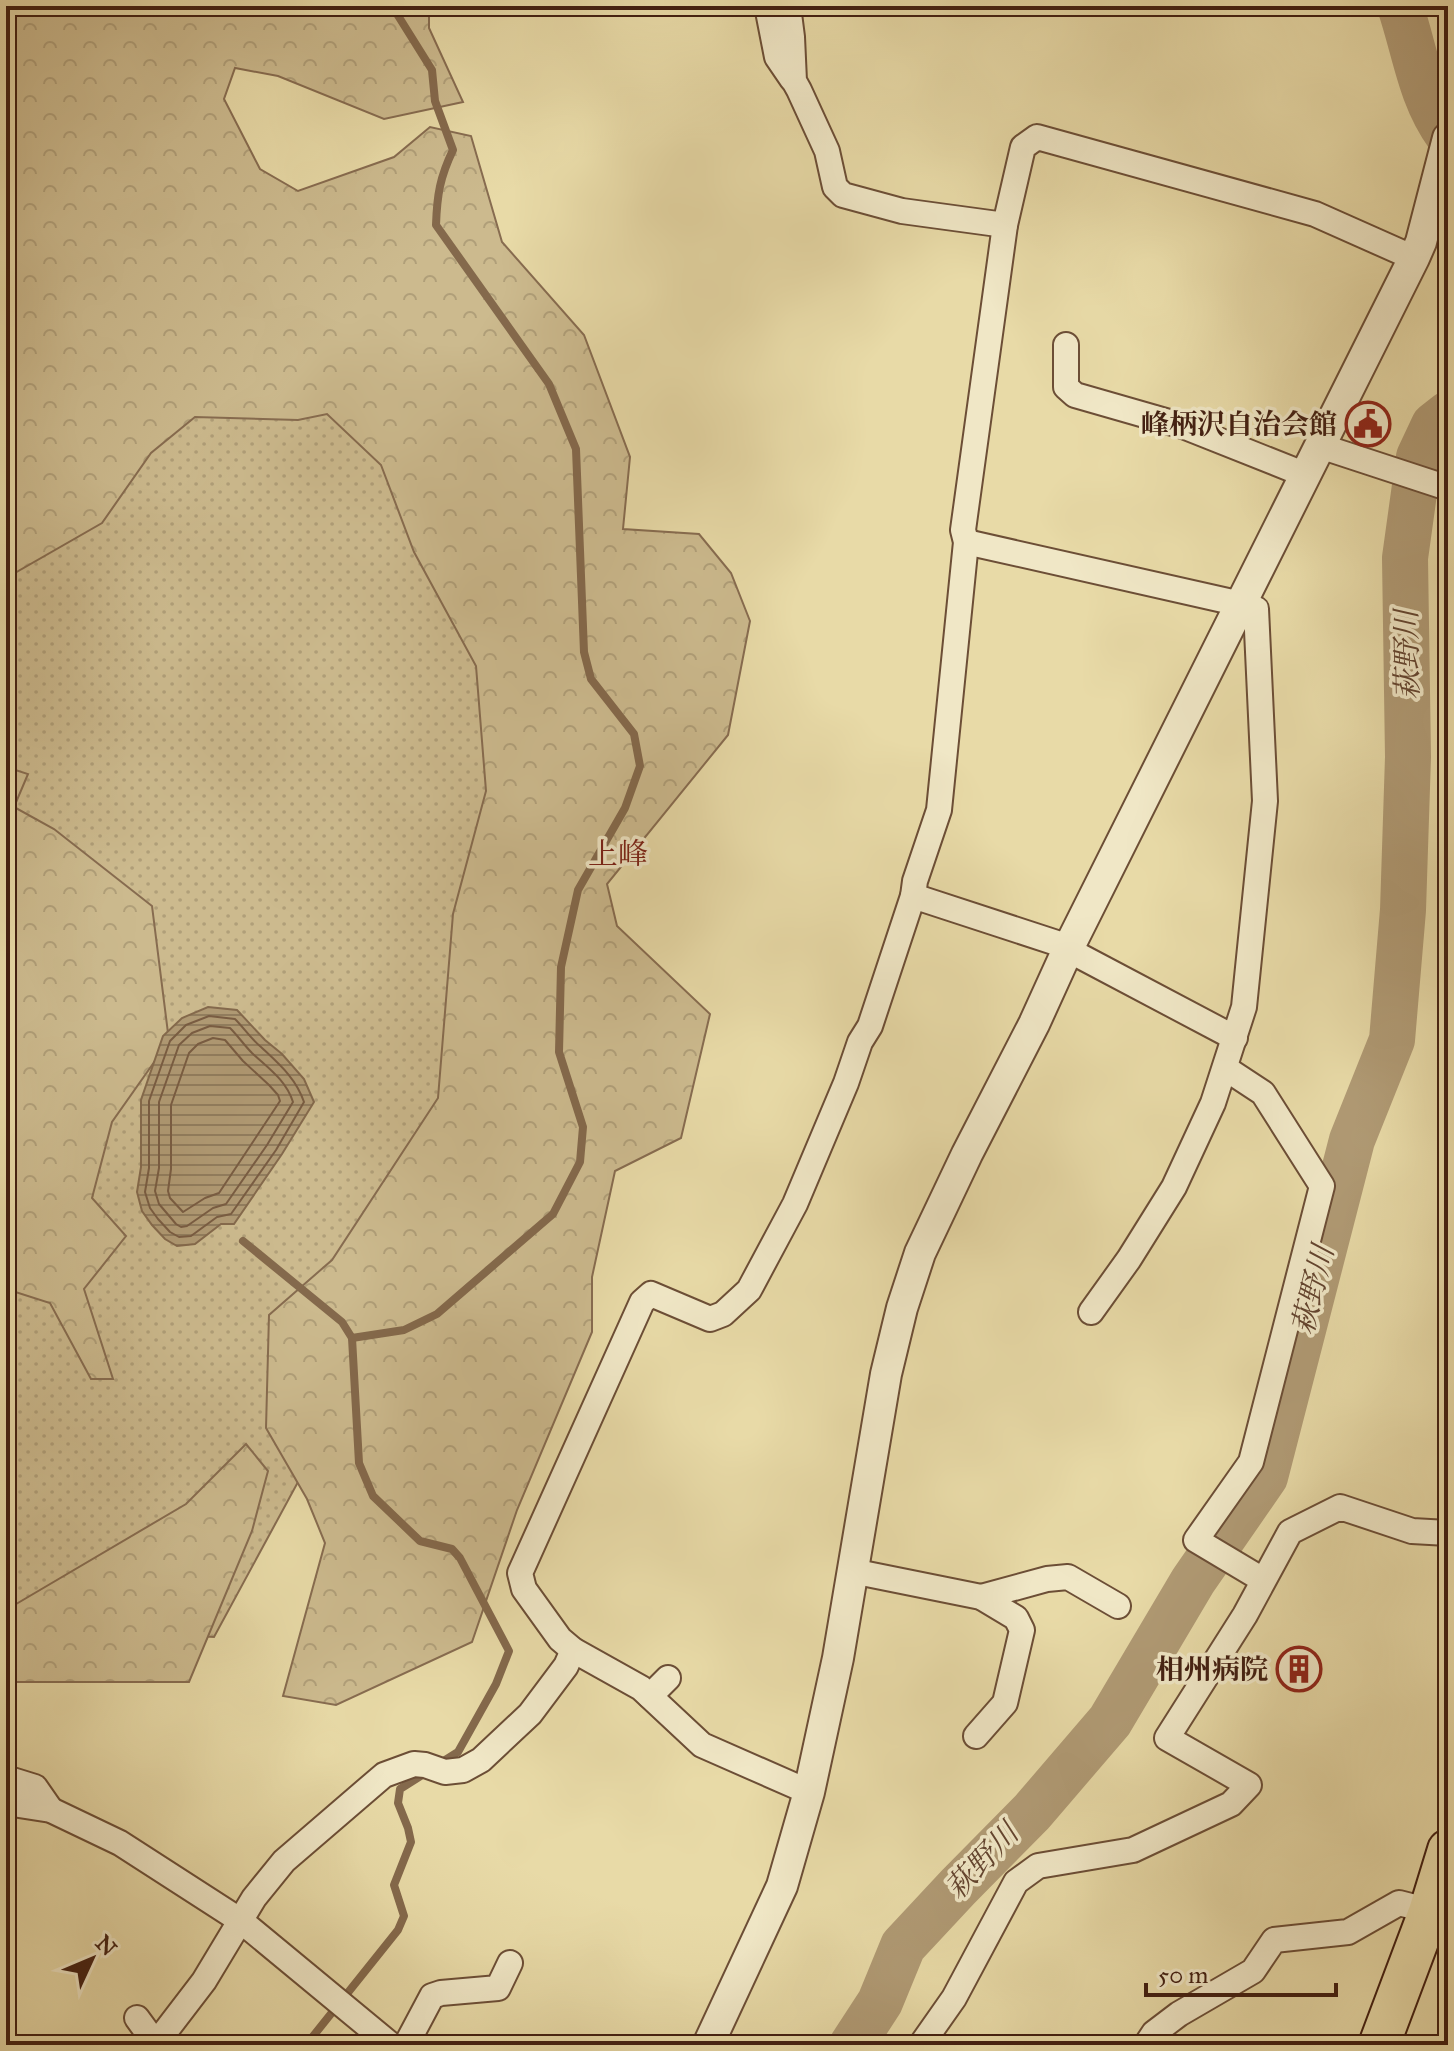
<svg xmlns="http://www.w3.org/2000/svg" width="1454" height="2051" font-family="'IM FELL Great Primer','Noto Serif JP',serif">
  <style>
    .grass { fill: url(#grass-dots); stroke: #876c50; stroke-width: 2 }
    .forest { fill: url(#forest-crowns); stroke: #876c50; stroke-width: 2 }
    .water { fill: url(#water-rules); stroke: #84694c; stroke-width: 2 }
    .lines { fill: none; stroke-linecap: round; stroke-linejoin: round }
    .shore { stroke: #795c42; stroke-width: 2 }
    .stream { stroke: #84694c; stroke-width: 8 }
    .river { stroke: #b09a74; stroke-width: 46 }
    .minor-casing { stroke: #6c4e36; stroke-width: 28 }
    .tertiary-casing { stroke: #6c4e36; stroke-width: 34 }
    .trunk-casing { stroke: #421f11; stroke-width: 44 }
    .minor { stroke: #f0e7c6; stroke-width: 24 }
    .tertiary { stroke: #f0e7c6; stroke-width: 30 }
    .trunk { stroke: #e8daa7; stroke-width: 40 }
    .labels { text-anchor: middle; stroke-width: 7; stroke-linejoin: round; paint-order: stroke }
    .poi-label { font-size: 28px; font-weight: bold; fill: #421f11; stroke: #f0e7c6; text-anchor: end }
    .water-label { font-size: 30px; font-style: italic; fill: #63442f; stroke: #f0e7c6 }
    .neighbourhood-label { font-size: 30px; fill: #7a1f14; stroke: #f0e7c6 }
  </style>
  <defs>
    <pattern id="grass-dots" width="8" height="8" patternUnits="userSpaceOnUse" patternTransform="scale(2)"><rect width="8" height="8" fill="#ccba8e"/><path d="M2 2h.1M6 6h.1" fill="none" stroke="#b09f79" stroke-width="1.8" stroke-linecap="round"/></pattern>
    <pattern id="forest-crowns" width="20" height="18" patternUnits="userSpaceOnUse" patternTransform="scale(2)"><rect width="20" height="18" fill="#ccba8e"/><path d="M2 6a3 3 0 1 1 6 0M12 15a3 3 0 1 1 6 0" fill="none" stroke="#b09f79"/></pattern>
    <pattern id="water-rules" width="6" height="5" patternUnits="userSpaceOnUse" patternTransform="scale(2)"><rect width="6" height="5" fill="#b09a74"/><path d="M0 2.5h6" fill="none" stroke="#917d5e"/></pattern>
  </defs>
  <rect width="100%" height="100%" fill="#e8daa7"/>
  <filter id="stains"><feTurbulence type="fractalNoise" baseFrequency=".0025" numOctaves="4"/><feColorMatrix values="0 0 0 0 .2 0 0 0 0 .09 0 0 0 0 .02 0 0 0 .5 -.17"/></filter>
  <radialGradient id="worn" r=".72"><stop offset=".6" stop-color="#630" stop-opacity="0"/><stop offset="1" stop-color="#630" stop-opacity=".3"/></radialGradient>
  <path class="grass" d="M 6,6 L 521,464 L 551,1015 L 214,1637 L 6,1627 Z"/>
  <g class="forest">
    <path d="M 6,6 L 429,6 L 429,28 L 463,102 L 384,119 L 278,76 L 235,68 L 224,99 L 260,169 L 298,191 L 394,157 L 430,127 L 471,136 L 502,242 L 584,335 L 630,457 L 623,529 L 699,534 L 731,573 L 750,621 L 728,735 L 607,884 L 617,926 L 710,1014 L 681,1138 L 615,1171 L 592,1277 L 592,1332 L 517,1510 L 472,1642 L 336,1705 L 283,1696 L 325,1543 L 307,1499 L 266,1428 L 269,1315 L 332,1260 L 438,1098 L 453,914 L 486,791 L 476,666 L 414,552 L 381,465 L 327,414 L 298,420 L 195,417 L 151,453 L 102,523 L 6,578 Z"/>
    <path d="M 6,767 L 28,774 L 14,807 L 54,829 L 152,906 L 169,1041 L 112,1122 L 92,1198 L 126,1236 L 84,1289 L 113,1379 L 91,1379 L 50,1303 L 6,1289 Z"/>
    <path d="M 246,1444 L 268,1471 L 252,1531 L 189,1682 L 6,1682 L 6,1610 L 186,1504 Z"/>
  </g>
  <path class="water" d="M 208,1007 L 237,1010 L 265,1040 L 282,1054 L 304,1079 L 314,1102 L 282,1154 L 234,1224 L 221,1224 L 195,1244 L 177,1246 L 165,1239 L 152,1225 L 142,1211 L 137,1192 L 141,1167 L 141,1100 L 163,1036 L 182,1018 Z"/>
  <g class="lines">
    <g class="shore">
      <path d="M 209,1016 L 235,1019 C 244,1028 251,1039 261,1047 C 279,1064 296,1078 304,1102 L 276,1150 L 231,1214 L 217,1217 L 191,1236 L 179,1237 L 170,1232 L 158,1219 L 150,1208 L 145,1192 L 149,1168 L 149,1101 L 170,1041 L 186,1025 Z"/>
      <path d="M 210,1026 L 230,1028 C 238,1036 244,1045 252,1053 C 268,1068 286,1080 293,1102 L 267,1145 L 226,1204 L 213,1208 L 187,1226 L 181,1227 L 176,1224 L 159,1204 L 155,1191 L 159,1168 L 159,1102 L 179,1045 L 192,1033 Z"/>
      <path d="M 213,1038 L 225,1040 L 243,1061 L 269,1085 L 278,1095 L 280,1101 L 219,1193 L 205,1198 L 183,1212 L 170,1198 L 168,1191 L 171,1169 L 171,1105 L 189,1053 L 198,1044 Z"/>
    </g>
    <g class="stream">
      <path d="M 243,1241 L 342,1322 L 352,1338 L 359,1463 L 373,1496 L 420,1541 L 452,1549 L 460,1558 L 509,1651 L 496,1684 L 458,1752 L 439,1764"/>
      <path d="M 352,1338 L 404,1330 L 437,1314 L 553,1214 L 580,1162 L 583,1127 L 559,1052 L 561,967 L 578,890 L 625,808 L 640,766 L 634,734 L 591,679 L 584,652 L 576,449 L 549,384 L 436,225 C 437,195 440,177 453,150 L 435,101 L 432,70 L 392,6"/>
      <path d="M 306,2045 L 398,1930 L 404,1916 L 394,1885 L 411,1842 L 408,1828 L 398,1803 L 400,1789 L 427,1772"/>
    </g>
    <g class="river">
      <path d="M 1400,6 C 1415,50 1420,97 1448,135"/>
      <path d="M 852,2045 L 880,2002 L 903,1946 L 958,1887 L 1032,1812 L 1110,1721 L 1193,1581 L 1265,1477 L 1352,1140 L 1392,1040 L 1403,910 L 1408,757 L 1405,558 L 1419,457 L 1434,425 L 1448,414"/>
    </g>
    <g class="minor-casing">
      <g id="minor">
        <path d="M 767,6 L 777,57 L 792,79"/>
        <path d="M 788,6 L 792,37 L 794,81 L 799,90 L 827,151 L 835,187 L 843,195 L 902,211 L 1005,225"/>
        <path d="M 1066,345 L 1066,387 L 1075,395 L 1183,426 L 1306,475"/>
        <path d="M 1320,446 L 1448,488"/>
        <path d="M 966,542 L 1241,604 L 1256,609 L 1265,801 L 1244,1007 L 1213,1103 L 1174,1187 L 1129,1259 L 1091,1312"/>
        <path d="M 913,896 L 1069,947 L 1078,955 L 1235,1038"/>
        <path d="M 1225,1068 L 1263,1093 L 1322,1186 L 1251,1462 L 1196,1540 L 1263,1580"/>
        <path d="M 852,1571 L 981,1597 L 1016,1618 L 1022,1630 L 1005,1703 L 976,1736"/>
        <path d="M 981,1597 L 1047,1579 L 1068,1577 L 1118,1606"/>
        <path d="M 650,1696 L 668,1678"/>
        <path d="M 6,1778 L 35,1787 L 51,1810"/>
        <path d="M 809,1792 L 702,1745 L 641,1688 L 573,1650 L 560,1639 L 524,1589 L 520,1573 L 642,1302 L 651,1294 L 710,1319 L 723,1314 L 749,1290 L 795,1204 L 846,1083 L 860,1042 L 870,1026 L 913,896 L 915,881 L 939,810 L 966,542 L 963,530 L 1005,225 L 1023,147 L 1037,137 L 1315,214 L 1414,258"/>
        <path d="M 6,1803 L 51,1810 L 120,1843 L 241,1921 L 391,2045"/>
        <path d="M 137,2018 L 156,2044"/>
        <path d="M 155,2045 L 204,1981 L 254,1898 L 284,1861 L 384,1775 L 414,1764 L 425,1765 L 445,1772 L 463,1770 L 481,1760 L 530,1714 L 566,1666 L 573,1650"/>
        <path d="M 406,2045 L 432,1996 L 441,1993 L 498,1988 L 510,1963"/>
        <path d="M 921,2045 L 954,1998 L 1016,1882 L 1038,1866 L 1133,1850 L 1231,1804 L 1249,1785 L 1167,1738 L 1245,1615 L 1290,1532 L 1340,1507 L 1412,1531 L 1448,1533"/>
        <path d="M 1146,2045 L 1154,2033 L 1179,2014 L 1253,1971 L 1274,1940 L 1348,1932 L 1399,1903 L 1442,1914"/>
      </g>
    </g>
    <g class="tertiary-casing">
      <path id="tertiary" d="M 708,2045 L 782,1886 L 809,1792 L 838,1658 L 886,1374 L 902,1308 L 920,1253 L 967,1154 L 1034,1024 L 1069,947 L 1414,258 L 1421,242 L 1448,138"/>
    </g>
    <g class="trunk-casing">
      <path id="trunk" d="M 1379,2045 L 1429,1912 L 1448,1850"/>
    </g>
    <use href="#minor" class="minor"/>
    <use href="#tertiary" class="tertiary"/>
    <use href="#trunk" class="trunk"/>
  </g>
  <defs>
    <g id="civic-ring" transform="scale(2.3)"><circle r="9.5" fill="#f0e7c6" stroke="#8f2418" stroke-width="1.5"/><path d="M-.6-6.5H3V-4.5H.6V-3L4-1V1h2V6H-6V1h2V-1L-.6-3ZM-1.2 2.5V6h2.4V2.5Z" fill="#8f2418"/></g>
    <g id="building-ring" transform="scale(2.3)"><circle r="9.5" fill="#f0e7c6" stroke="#8f2418" stroke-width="1.5"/><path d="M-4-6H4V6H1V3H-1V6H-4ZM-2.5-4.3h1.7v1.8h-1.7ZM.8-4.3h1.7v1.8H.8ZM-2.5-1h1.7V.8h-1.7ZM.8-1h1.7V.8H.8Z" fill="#8f2418"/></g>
  </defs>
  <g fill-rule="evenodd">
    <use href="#civic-ring" x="1368" y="424"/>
    <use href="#building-ring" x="1299" y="1669"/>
  </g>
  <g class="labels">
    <g class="poi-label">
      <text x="1337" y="434">峰柄沢自治会館</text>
      <text x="1268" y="1679">相州病院</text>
    </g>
    <g class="water-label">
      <text transform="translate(1407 655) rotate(-91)" y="10">萩野川</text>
      <text transform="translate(1313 1290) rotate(-76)" y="10">萩野川</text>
      <text transform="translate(982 1861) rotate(-47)" y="10">萩野川</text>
    </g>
    <g class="neighbourhood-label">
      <text x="618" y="864">上峰</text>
    </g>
  </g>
  <rect width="1454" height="2051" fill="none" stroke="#e8daa7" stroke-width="32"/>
  <rect x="8" y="8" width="1438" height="2035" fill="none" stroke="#421f11" stroke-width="4"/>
  <rect x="16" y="16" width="1422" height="2019" fill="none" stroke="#421f11" stroke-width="2"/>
  <g transform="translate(92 1959) rotate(46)" stroke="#f0e7c6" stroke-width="6" paint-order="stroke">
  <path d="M0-6L14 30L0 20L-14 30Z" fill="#421f11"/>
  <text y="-12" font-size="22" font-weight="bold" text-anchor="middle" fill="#421f11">N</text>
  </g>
  <path d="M1146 1983v12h190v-12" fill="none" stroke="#421f11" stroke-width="4"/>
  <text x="1158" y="1983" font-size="24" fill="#421f11" stroke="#f0e7c6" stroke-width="6" paint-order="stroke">50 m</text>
  <rect width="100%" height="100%" filter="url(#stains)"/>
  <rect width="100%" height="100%" fill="url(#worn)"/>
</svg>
